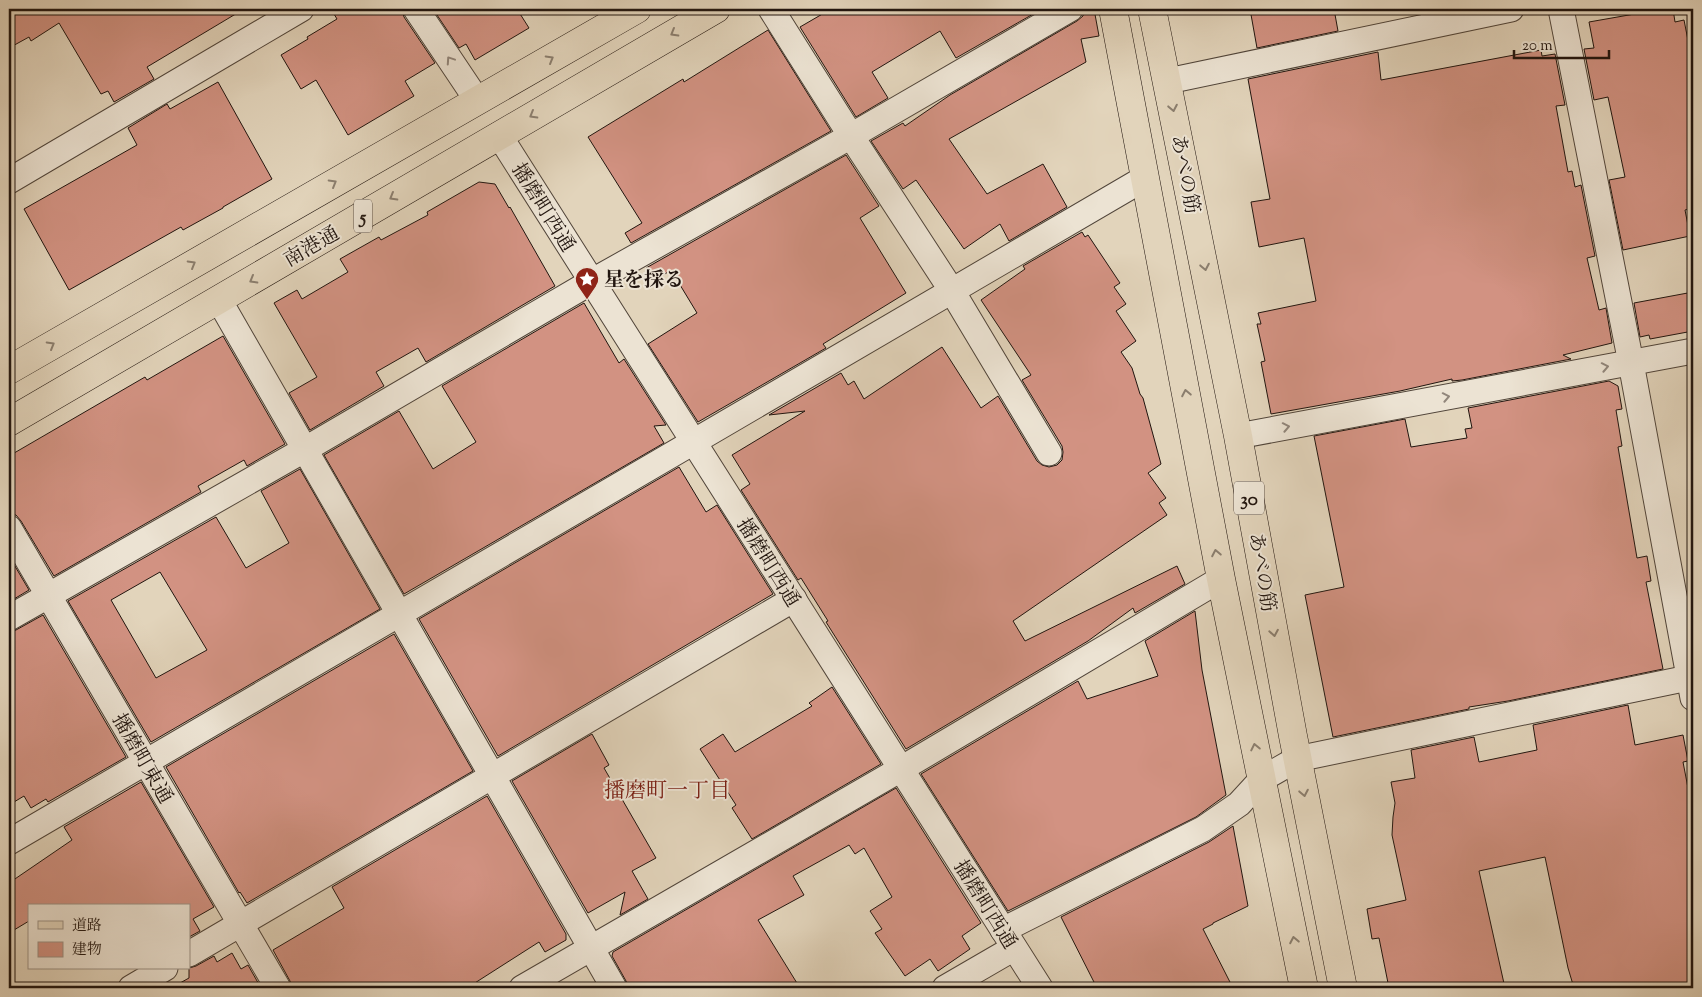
<svg xmlns="http://www.w3.org/2000/svg" width="1702" height="997" font-family="'Sorts Mill Goudy','Noto Serif JP',serif">
  <style>
    .building { fill: #d29282; stroke: #21150f; fill-rule: evenodd }
    .lines { fill: none; stroke-linecap: round; stroke-linejoin: round }
    .minor-casing { stroke: #51453a; stroke-width: 27 }
    .primary-casing { stroke: #21150f; stroke-width: 29 }
    .minor { stroke: #ece3d3; stroke-width: 25 }
    .primary { stroke: #e2d4bb; stroke-width: 28 }
    .oneway { stroke: #8b7e6e }
    .oneway2 { stroke: #91867b }
    .labels { text-anchor: middle; stroke-width: 4; stroke-linejoin: round; paint-order: stroke }
    .shield { fill: #ece3d3; stroke: #5e534a; stroke-width: 1 }
    .shield-label { font-size: 19px; font-weight: bold; fill: #21150f }
    .street-label { font-size: 20px; fill: #21150f; stroke: #ece3d3 }
    .poi-label { font-size: 20px; font-weight: bold; fill: #21150f; stroke: #ece3d3; text-anchor: start }
    .neighbourhood-label { font-size: 21px; fill: #7a1f14; stroke: #ece3d3 }
  </style>
  <rect width="100%" height="100%" fill="#e2d4bb"/>
  <filter id="stains"><feTurbulence type="fractalNoise" baseFrequency=".004" numOctaves="4"/><feColorMatrix values="0 0 0 0 .2 0 0 0 0 .09 0 0 0 0 .02 0 0 0 .5 -.17"/></filter>
  <radialGradient id="worn" r=".72"><stop offset=".6" stop-color="#630" stop-opacity="0"/><stop offset="1" stop-color="#630" stop-opacity=".3"/></radialGradient>
  <g class="building">
    <path d="M 9,9 L 244,9 L 147,67 L 154,79 L 114,102 L 108,91 L 101,94 L 59,23 L 31,41 L 29,37 L 9,48 Z"/>
    <path d="M 331,9 L 402,9 L 404,17 L 435,63 L 405,81 L 414,96 L 348,135 L 316,80 L 301,89 L 281,55 L 308,39 L 307,37 L 337,19 Z"/>
    <path d="M 433,9 L 517,9 L 529,28 L 475,60 L 466,44 L 459,48 Z"/>
    <path d="M 831,9 L 1042,9 L 956,58 L 940,31 L 872,72 L 888,98 L 856,117 L 800,27 Z"/>
    <path d="M 1084,9 L 1094,9 L 1099,36 L 1081,39 L 1086,62 L 949,139 L 987,194 L 1043,164 L 1067,207 L 1009,241 L 1000,224 L 964,249 L 916,180 L 903,189 L 871,141 L 903,123 L 905,126 L 950,95 L 1077,21 L 1083,16 Z"/>
    <path d="M 1250,9 L 1334,9 L 1338,31 L 1257,48 Z"/>
    <path d="M 1663,9 L 1673,9 L 1675,22 L 1684,20 L 1693,66 L 1693,208 L 1685,210 L 1690,236 L 1623,250 L 1609,180 L 1625,177 L 1608,97 L 1594,100 L 1584,49 L 1594,48 L 1589,22 Z"/>
    <path d="M 768,30 L 831,131 L 631,243 L 625,233 L 642,223 L 588,137 L 683,79 L 684,82 Z"/>
    <path d="M 1541,50 L 1542,56 L 1555,54 L 1565,105 L 1556,106 L 1568,172 L 1572,171 L 1575,187 L 1581,185 L 1595,256 L 1587,258 L 1599,310 L 1606,308 L 1612,343 L 1563,355 L 1571,359 L 1462,380 L 1452,381 L 1452,379 L 1400,391 L 1271,414 L 1261,362 L 1265,361 L 1257,324 L 1261,324 L 1258,313 L 1316,301 L 1304,238 L 1259,247 L 1251,202 L 1270,199 L 1248,79 L 1378,52 L 1381,80 Z"/>
    <path d="M 218,82 L 272,179 L 223,207 L 223,208 L 183,230 L 181,227 L 69,290 L 24,209 L 137,145 L 128,128 L 167,104 L 170,109 Z"/>
    <path d="M 846,155 L 879,206 L 860,218 L 906,293 L 823,344 L 826,348 L 698,422 L 648,344 L 697,313 L 671,270 L 654,281 L 646,268 Z"/>
    <path d="M 479,182 L 495,184 L 509,208 L 510,207 L 555,286 L 426,362 L 418,348 L 376,372 L 384,386 L 310,430 L 289,393 L 317,377 L 274,303 L 297,290 L 302,299 L 348,272 L 340,259 L 379,237 L 381,240 L 428,215 L 427,212 Z"/>
    <path d="M 1082,232 L 1085,237 L 1088,235 L 1120,283 L 1114,287 L 1126,304 L 1116,311 L 1136,341 L 1121,352 L 1132,368 L 1140,394 L 1143,398 L 1161,464 L 1148,473 L 1166,498 L 1159,503 L 1167,515 L 1013,621 L 1025,641 L 1177,566 L 1185,584 L 1135,613 L 1133,608 L 1088,641 L 906,749 L 826,622 L 828,621 L 801,578 L 798,580 L 741,490 L 750,484 L 732,455 L 805,411 L 769,415 L 841,373 L 848,385 L 854,381 L 864,399 L 942,347 L 981,408 L 998,396 L 1037,461 L 1042,465 L 1049,467 L 1057,465 L 1062,460 L 1063,452 L 1062,446 L 1022,380 L 1031,375 L 981,300 L 1025,269 L 1023,266 Z"/>
    <path d="M 1693,292 L 1693,331 L 1650,339 L 1649,335 L 1640,337 L 1634,303 Z"/>
    <path d="M 584,303 L 619,363 L 624,359 L 666,425 L 654,426 L 664,443 L 404,594 L 324,455 L 399,411 L 433,469 L 476,442 L 442,386 Z"/>
    <path d="M 223,336 L 285,444 L 247,466 L 244,460 L 198,486 L 201,492 L 54,576 L 21,521 L 16,515 L 9,514 L 9,456 L 145,377 L 147,380 Z"/>
    <path d="M 1609,381 L 1618,386 L 1622,409 L 1616,410 L 1622,446 L 1618,447 L 1637,558 L 1647,556 L 1651,581 L 1646,582 L 1663,669 L 1508,701 L 1469,707 L 1469,709 L 1333,737 L 1305,595 L 1344,587 L 1314,436 L 1405,419 L 1411,447 L 1467,438 L 1465,429 L 1472,428 L 1468,408 Z"/>
    <path d="M 679,467 L 706,512 L 717,505 L 773,594 L 498,756 L 419,619 Z"/>
    <path d="M 300,469 L 380,609 L 151,742 L 68,601 L 216,517 L 246,568 L 289,543 L 261,491 ZM 160,572 L 207,650 L 156,678 L 111,600 Z"/>
    <path d="M 9,556 L 29,590 L 9,602 Z"/>
    <path d="M 1195,611 L 1202,670 L 1226,795 L 1196,817 L 1008,911 L 921,774 L 1078,681 L 1087,699 L 1158,676 L 1145,641 Z"/>
    <path d="M 43,615 L 126,757 L 48,802 L 46,799 L 31,808 L 24,796 L 9,805 L 9,632 L 16,630 Z"/>
    <path d="M 394,634 L 473,771 L 247,903 L 240,892 L 239,893 L 166,767 Z"/>
    <path d="M 832,687 L 881,764 L 752,839 L 732,808 L 736,805 L 700,749 L 723,734 L 735,752 L 812,706 L 809,703 Z"/>
    <path d="M 1628,705 L 1635,745 L 1683,735 L 1688,761 L 1683,762 L 1693,814 L 1693,988 L 1574,988 L 1568,968 L 1545,857 L 1479,871 L 1505,988 L 1389,988 L 1379,938 L 1372,939 L 1367,909 L 1406,900 L 1392,835 L 1393,817 L 1395,803 L 1391,782 L 1415,778 L 1411,750 L 1474,737 L 1479,762 L 1537,750 L 1533,725 Z"/>
    <path d="M 592,734 L 609,765 L 604,768 L 656,858 L 632,871 L 648,899 L 620,915 L 625,892 L 588,913 L 512,781 Z"/>
    <path d="M 141,782 L 214,907 L 193,919 L 200,931 L 189,937 L 189,906 L 29,906 L 29,921 L 9,933 L 9,883 L 72,840 L 64,827 Z"/>
    <path d="M 896,788 L 981,923 L 962,936 L 970,949 L 938,971 L 930,959 L 905,976 L 875,933 L 882,929 L 870,911 L 892,897 L 864,848 L 855,854 L 849,845 L 793,876 L 804,895 L 758,920 L 800,988 L 628,988 L 626,981 L 612,956 L 613,952 Z"/>
    <path d="M 487,796 L 566,934 L 566,940 L 545,952 L 539,942 L 467,988 L 292,988 L 290,981 L 273,950 L 344,908 L 332,887 Z"/>
    <path d="M 1233,826 L 1248,906 L 1213,923 L 1213,924 L 1203,929 L 1233,988 L 1097,988 L 1061,917 L 1209,842 Z"/>
    <path d="M 232,953 L 241,969 L 248,965 L 261,988 L 171,988 L 189,978 L 189,968 L 196,966 L 214,956 L 217,962 Z"/>
  </g>
  <g class="lines">
    <g class="minor-casing">
      <g id="minor">
        <path d="M 416,9 L 477,100"/>
        <path d="M 771,9 L 851,136 L 952,291 L 1049,453"/>
        <path d="M 1561,9 L 1631,363 L 1693,698"/>
        <path d="M 1168,81 L 1511,9"/>
        <path d="M 499,135 L 1040,988"/>
        <path d="M 9,181 L 301,9"/>
        <path d="M 219,300 L 614,988"/>
        <path d="M 1238,436 L 1693,351"/>
        <path d="M 9,528 L 278,988"/>
        <path d="M 9,618 L 304,450 L 591,282 L 851,136 L 1070,9"/>
        <path d="M 9,842 L 1145,178"/>
        <path d="M 1003,930 L 1203,829 L 1239,804 L 1262,779 L 1297,759 L 1693,677"/>
        <path d="M 189,954 L 794,599"/>
        <path d="M 131,988 L 165,968"/>
        <path d="M 522,988 L 901,769 L 1221,579"/>
        <path d="M 945,988 L 1014,948"/>
      </g>
    </g>
    <g class="primary-casing">
      <g id="primary">
        <path d="M 1113,9 L 1221,579 L 1304,988"/>
        <path d="M 1152,9 L 1238,436 L 1293,736 L 1343,988"/>
        <path d="M 9,370 L 637,9"/>
        <path d="M 9,422 L 716,9"/>
      </g>
    </g>
    <use href="#minor" class="minor"/>
    <use href="#primary" class="primary"/>
  </g>
  <defs><path id="oneway-chevron" d="M-2-3.5L2.5 0L-2 3.5" fill="none" stroke-width="1.6" stroke-linecap="round" stroke-linejoin="round" transform="scale(1.25)"/></defs>
  <g class="oneway">
    <use href="#oneway-chevron" transform="translate(674 33) rotate(150)"/>
    <use href="#oneway-chevron" transform="translate(550 59) rotate(-30)"/>
    <use href="#oneway-chevron" transform="translate(1173 108) rotate(79)"/>
    <use href="#oneway-chevron" transform="translate(533 115) rotate(150)"/>
    <use href="#oneway-chevron" transform="translate(333 183) rotate(-30)"/>
    <use href="#oneway-chevron" transform="translate(393 197) rotate(150)"/>
    <use href="#oneway-chevron" transform="translate(192 264) rotate(-30)"/>
    <use href="#oneway-chevron" transform="translate(1205 267) rotate(79)"/>
    <use href="#oneway-chevron" transform="translate(253 280) rotate(150)"/>
    <use href="#oneway-chevron" transform="translate(51 345) rotate(-30)"/>
    <use href="#oneway-chevron" transform="translate(1186 393) rotate(-101)"/>
    <use href="#oneway-chevron" transform="translate(1216 553) rotate(-101)"/>
    <use href="#oneway-chevron" transform="translate(1274 633) rotate(80)"/>
    <use href="#oneway-chevron" transform="translate(1255 747) rotate(-102)"/>
    <use href="#oneway-chevron" transform="translate(1304 793) rotate(79)"/>
    <use href="#oneway-chevron" transform="translate(1294 940) rotate(-101)"/>
  </g>
  <g class="oneway2">
    <use href="#oneway-chevron" transform="translate(450 60) rotate(-124)"/>
    <use href="#oneway-chevron" transform="translate(1605 367) rotate(-11)"/>
    <use href="#oneway-chevron" transform="translate(1446 397) rotate(-11)"/>
    <use href="#oneway-chevron" transform="translate(1286 427) rotate(-11)"/>
  </g>
  <defs>
    <g id="sight-pin" transform="scale(1.25)"><path d="M0 17L-7.5 6A9.5 9.5 0 1 1 7.5 6Z" fill="#8f2418" stroke="#ece3d3"/><path d="M0-6L1.8-2.2L6-1.7L2.9 1.2L3.7 5.4L0 3.3L-3.7 5.4L-2.9 1.2L-6-1.7L-1.8-2.2Z" fill="#fff"/></g>
  </defs>
  <g fill-rule="evenodd">
    <use href="#sight-pin" x="587" y="279"/>
  </g>
  <g class="labels">
    <g class="shield">
      <rect x="354" y="199.5" width="18" height="33" rx="4"/>
      <rect x="1234" y="481.5" width="30" height="33" rx="4"/>
    </g>
    <g class="shield-label">
      <text x="363" y="223">5</text>
      <text x="1249" y="505">30</text>
    </g>
    <g class="street-label">
      <text transform="translate(1186 174) rotate(79)" y="7">あべの筋</text>
      <text transform="translate(544 207) rotate(58)" y="7">播磨町西通</text>
      <text transform="translate(311 246) rotate(-30)" y="7">南港通</text>
      <text transform="translate(769 562) rotate(58)" y="7">播磨町西通</text>
      <text transform="translate(1263 572) rotate(80)" y="7">あべの筋</text>
      <text transform="translate(143 758) rotate(60)" y="7">播磨町東通</text>
      <text transform="translate(986 904) rotate(58)" y="7">播磨町西通</text>
    </g>
    <g class="poi-label">
      <text x="604" y="286">星を採る</text>
    </g>
    <g class="neighbourhood-label">
      <text x="667" y="797">播磨町一丁目</text>
    </g>
  </g>
  <rect width="1702" height="997" fill="none" stroke="#e2d4bb" stroke-width="30"/>
  <rect x="10" y="10" width="1682" height="977" fill="none" stroke="#21150f" stroke-width="2.5"/>
  <rect x="15" y="15" width="1672" height="967" fill="none" stroke="#21150f"/>
  <rect x="28" y="904" width="162" height="65" fill="#ece3d3" stroke="#9b9185"/>
  <rect x="38" y="921" width="25" height="8" fill="#e2d4bb" stroke="#9b9185"/>
  <text x="72" y="930" font-size="15" fill="#21150f">道路</text>
  <rect x="38" y="942" width="25" height="15" fill="#d29282" stroke="#9b9185"/>
  <text x="72" y="954" font-size="15" fill="#21150f">建物</text>
  <path d="M1514 50v8h95v-8" fill="none" stroke="#21150f" stroke-width="2.5"/>
  <text x="1522" y="50" font-size="15" fill="#21150f" stroke="#ece3d3" stroke-width="4" paint-order="stroke">20 m</text>
  <rect width="100%" height="100%" filter="url(#stains)"/>
  <rect width="100%" height="100%" fill="url(#worn)"/>
</svg>
